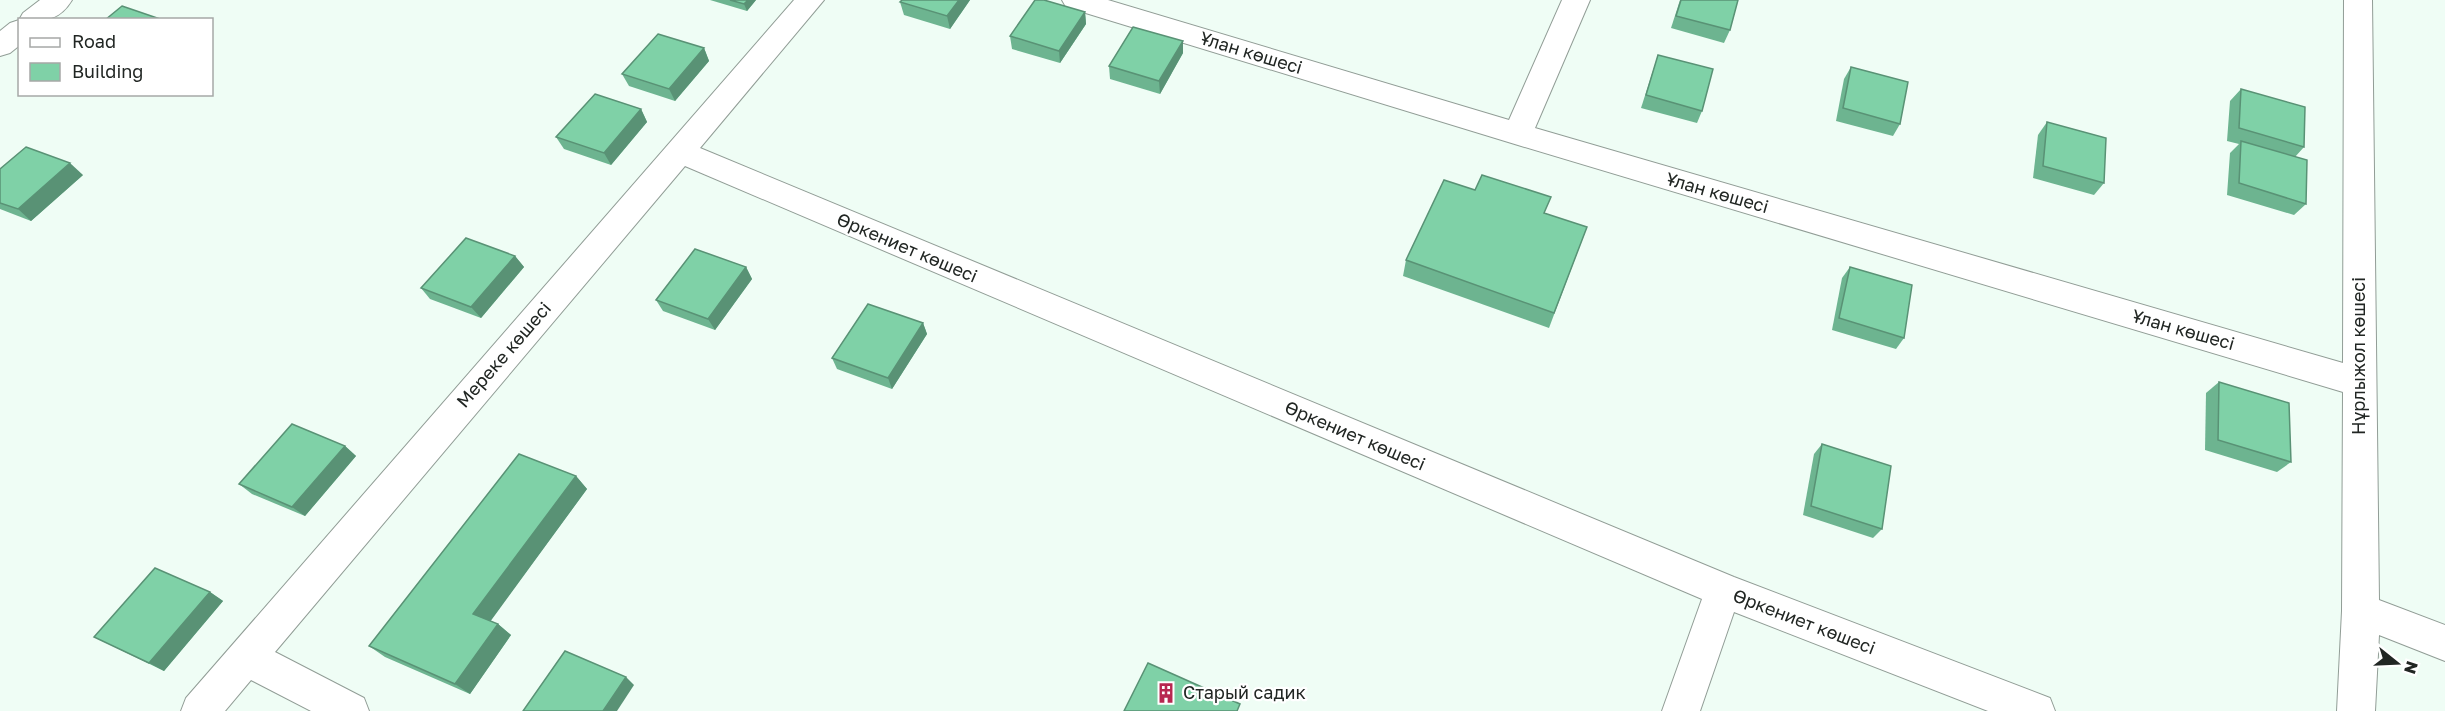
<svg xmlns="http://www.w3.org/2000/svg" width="2445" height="711" font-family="'Golos Text',sans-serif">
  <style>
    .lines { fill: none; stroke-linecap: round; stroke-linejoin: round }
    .street-casing { stroke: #919d96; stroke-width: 2 }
    .street { fill: #fff; fill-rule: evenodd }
    .wall { fill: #6db490 }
    .shaded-wall { fill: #599275 }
    .building { fill: #7fd1a7; stroke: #599275; stroke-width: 1.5 }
    .labels { text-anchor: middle; stroke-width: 4.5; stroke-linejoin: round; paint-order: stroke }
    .street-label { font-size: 18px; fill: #212623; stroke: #fff }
    .poi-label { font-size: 18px; fill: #212623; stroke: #fff; text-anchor: start }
  </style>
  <rect width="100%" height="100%" fill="#effdf5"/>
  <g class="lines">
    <g class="street-casing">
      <g id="street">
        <path d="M 40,0 L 72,0 C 58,23 43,20 20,20 L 20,45 L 10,53 L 0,56 L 0,31 L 10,23 L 19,20 L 23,13 Z"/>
        <path d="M 794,0 L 824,0 L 700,148 L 1734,577 L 2050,698 L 2055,711 L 1988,711 L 1734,612 L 1700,711 L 1662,711 L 1702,599 L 685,166 L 275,652 L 364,698 L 369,711 L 311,711 L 251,680 L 225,711 L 181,711 L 186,698 Z"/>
        <path d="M 1062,0 L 1108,0 L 1509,120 L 1562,0 L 1590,0 L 1535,128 L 2343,363 L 2344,0 L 2372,0 L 2379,600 L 2445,625 L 2445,661 L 2379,635 L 2375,711 L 2337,711 L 2342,611 L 2343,392 L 1518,145 L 1066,7 Z"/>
      </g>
    </g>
    <use href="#street" class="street"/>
  </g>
  <g class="wall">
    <path d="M 710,0 L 756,0 L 747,11 Z"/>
    <path d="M 970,0 L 950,29 L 904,15 L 900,2 Z"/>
    <path d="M 1680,0 L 1738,0 L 1730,30 L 1724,43 L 1671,28 Z"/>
    <path d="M 1085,12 L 1086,24 L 1060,63 L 1012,49 L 1010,36 Z"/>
    <path d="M 1183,41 L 1183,53 L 1160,94 L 1110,79 L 1109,66 Z"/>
    <path d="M 704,48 L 709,61 L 675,101 L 629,86 L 622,74 Z"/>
    <path d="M 1658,55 L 1702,111 L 1697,123 L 1641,108 Z"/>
    <path d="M 1851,67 L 1900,124 L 1893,136 L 1836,121 L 1844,79 Z"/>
    <path d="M 2241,89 L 2304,147 L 2295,157 L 2306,204 L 2294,215 L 2227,195 L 2230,153 L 2239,144 L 2227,141 L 2230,101 Z"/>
    <path d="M 641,109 L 647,122 L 611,165 L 564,149 L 556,137 Z"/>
    <path d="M 2047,122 L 2104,183 L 2094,195 L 2033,178 L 2038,135 Z"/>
    <path d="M 0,169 L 83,175 L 31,221 L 0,209 Z"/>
    <path d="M 1545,214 L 1587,227 L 1549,328 L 1403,276 L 1406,260 Z"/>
    <path d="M 515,256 L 524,267 L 481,318 L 430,299 L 421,288 Z"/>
    <path d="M 746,267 L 752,279 L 715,330 L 663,311 L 656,300 Z"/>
    <path d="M 1850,267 L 1904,338 L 1896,349 L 1832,330 L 1842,278 Z"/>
    <path d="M 923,323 L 927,334 L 892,389 L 837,369 L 832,358 Z"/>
    <path d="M 2219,382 L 2291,462 L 2277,472 L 2205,450 L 2206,393 Z"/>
    <path d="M 1822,444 L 1882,529 L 1873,538 L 1803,515 L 1814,454 Z"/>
    <path d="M 345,446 L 356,456 L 305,516 L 252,494 L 239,484 Z"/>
    <path d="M 576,476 L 587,489 L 490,621 L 498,624 L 511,635 L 470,694 L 385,657 L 369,646 Z"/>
    <path d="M 210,592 L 223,601 L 164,671 L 94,637 Z"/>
  </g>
  <g class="shaded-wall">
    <path d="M 748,0 L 756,0 L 747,11 L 744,4 Z"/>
    <path d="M 959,0 L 970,0 L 950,29 L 947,16 Z"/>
    <path d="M 1085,12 L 1086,24 L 1060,63 L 1059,51 Z"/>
    <path d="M 1183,41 L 1183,53 L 1160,94 L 1159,81 Z"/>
    <path d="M 704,48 L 709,61 L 675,101 L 669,89 Z"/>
    <path d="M 641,109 L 647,122 L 611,165 L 604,153 Z"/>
    <path d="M 70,163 L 83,175 L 31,221 L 18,209 Z"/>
    <path d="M 515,256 L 524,267 L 481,318 L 471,307 Z"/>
    <path d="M 746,267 L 752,279 L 715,330 L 708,319 Z"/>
    <path d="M 923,323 L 927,334 L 892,389 L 888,378 Z"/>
    <path d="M 345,446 L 356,456 L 305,516 L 292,507 Z"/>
    <path d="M 576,476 L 587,489 L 487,626 L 473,614 Z"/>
    <path d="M 210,592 L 223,601 L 164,671 L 149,663 Z"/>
    <path d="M 498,624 L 511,635 L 470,694 L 455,684 Z"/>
    <path d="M 626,677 L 634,685 L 617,711 L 603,711 Z"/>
  </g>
  <g class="building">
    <path d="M 730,0 L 748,0 L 744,4 Z"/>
    <path d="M 902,0 L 959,0 L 947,16 L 900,2 Z"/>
    <path d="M 1035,0 L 1044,0 L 1085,12 L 1059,51 L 1010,36 Z"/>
    <path d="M 1681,0 L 1738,0 L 1730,30 L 1676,16 Z"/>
    <path d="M 122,6 L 163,20 L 105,20 Z"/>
    <path d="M 1133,27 L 1183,41 L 1159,81 L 1109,66 Z"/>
    <path d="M 658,34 L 704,48 L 669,89 L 622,74 Z"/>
    <path d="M 1658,55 L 1713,69 L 1702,111 L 1646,95 Z"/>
    <path d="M 1851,67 L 1908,82 L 1900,124 L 1843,108 Z"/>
    <path d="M 2241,89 L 2305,107 L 2304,147 L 2239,128 Z"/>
    <path d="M 595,94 L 641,109 L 604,153 L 556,137 Z"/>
    <path d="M 2047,122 L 2106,138 L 2104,183 L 2043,166 Z"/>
    <path d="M 2241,141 L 2307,160 L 2306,204 L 2239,183 Z"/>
    <path d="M 26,147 L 70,163 L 18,209 L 0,203 L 0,169 Z"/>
    <path d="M 1482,175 L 1551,197 L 1544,213 L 1587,227 L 1554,313 L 1406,260 L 1444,180 L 1475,190 Z"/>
    <path d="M 466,238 L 515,256 L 471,307 L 421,288 Z"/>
    <path d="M 695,249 L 746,267 L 708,319 L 656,300 Z"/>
    <path d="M 1850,267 L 1912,285 L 1904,338 L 1839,318 Z"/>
    <path d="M 868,304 L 923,323 L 888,378 L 832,358 Z"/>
    <path d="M 2219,382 L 2289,403 L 2291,462 L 2218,440 Z"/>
    <path d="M 292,424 L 345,446 L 292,507 L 239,484 Z"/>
    <path d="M 1822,444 L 1891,466 L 1882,529 L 1811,506 Z"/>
    <path d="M 519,454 L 576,476 L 473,614 L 498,624 L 455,684 L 369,646 Z"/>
    <path d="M 155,568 L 210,592 L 149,663 L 94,637 Z"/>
    <path d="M 565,651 L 626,677 L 603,711 L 523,711 Z"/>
    <path d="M 1148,663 L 1240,704 L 1237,711 L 1124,711 Z"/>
  </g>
  <defs>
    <g id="building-bare" transform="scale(1.62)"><path d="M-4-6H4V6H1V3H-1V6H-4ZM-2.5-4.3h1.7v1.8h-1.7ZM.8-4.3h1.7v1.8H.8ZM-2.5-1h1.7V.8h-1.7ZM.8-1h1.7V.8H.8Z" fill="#b72750" stroke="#fff" stroke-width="2.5" paint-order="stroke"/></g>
  </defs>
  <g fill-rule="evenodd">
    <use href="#building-bare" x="1166" y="693"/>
  </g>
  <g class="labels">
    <g class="street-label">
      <text transform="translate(1251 53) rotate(17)" y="6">Ұлан көшесі</text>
      <text transform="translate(1717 193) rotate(16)" y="6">Ұлан көшесі</text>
      <text transform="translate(907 248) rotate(23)" y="6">Өркениет көшесі</text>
      <text transform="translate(2183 330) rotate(16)" y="6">Ұлан көшесі</text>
      <text transform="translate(504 355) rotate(-49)" y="6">Мереке көшесі</text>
      <text transform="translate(2359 356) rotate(-90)" y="6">Нұрлыжол көшесі</text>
      <text transform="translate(1355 436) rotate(23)" y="6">Өркениет көшесі</text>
      <text transform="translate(1804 622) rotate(21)" y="6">Өркениет көшесі</text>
    </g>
    <g class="poi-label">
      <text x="1183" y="699">Старый садик</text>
    </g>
  </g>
  <rect x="18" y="18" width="195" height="78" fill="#ffffff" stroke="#a6a8a7" stroke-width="1.5"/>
  <rect x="30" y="38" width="30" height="9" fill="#ffffff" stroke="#a6a8a7" stroke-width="1.5"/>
  <text x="72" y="48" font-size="18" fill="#212623">Road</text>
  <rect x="30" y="63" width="30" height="18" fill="#7fd1a7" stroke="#a6a8a7" stroke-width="1.5"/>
  <text x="72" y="78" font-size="18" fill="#212623">Building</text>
  <g transform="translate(2397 663) rotate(108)" stroke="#ffffff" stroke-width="4.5" paint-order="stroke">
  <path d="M0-4.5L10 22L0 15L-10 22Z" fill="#212623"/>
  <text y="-9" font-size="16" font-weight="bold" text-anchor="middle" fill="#212623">N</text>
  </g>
</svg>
